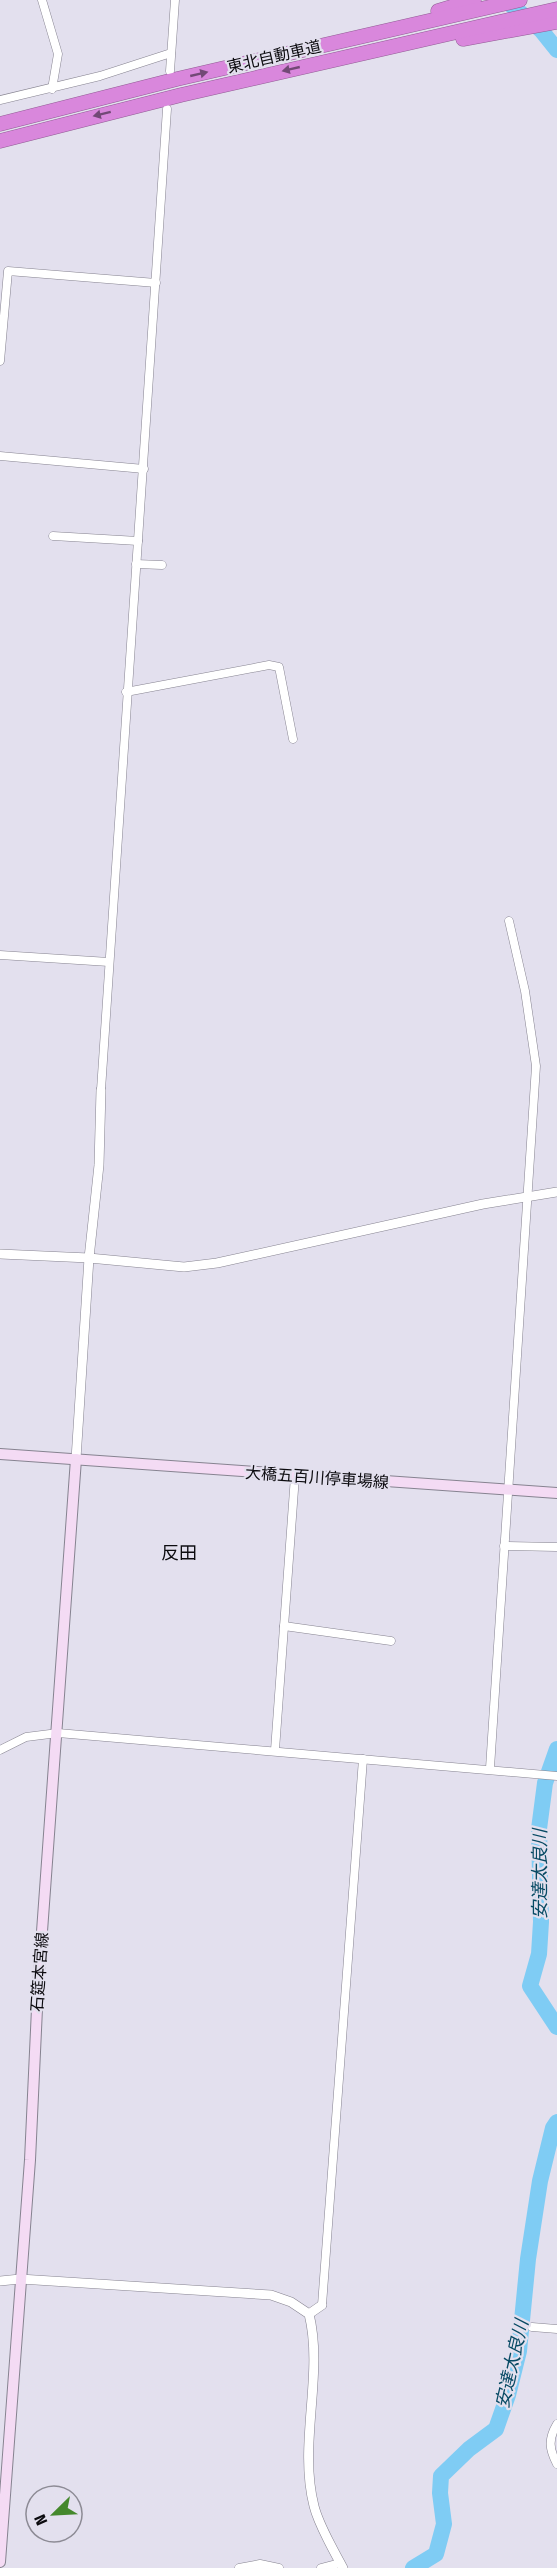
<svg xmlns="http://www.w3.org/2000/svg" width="557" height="2568" font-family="'Fira Sans Condensed','Noto Sans JP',sans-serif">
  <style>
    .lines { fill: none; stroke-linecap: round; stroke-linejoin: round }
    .river { stroke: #7fccf4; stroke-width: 16 }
    .minor-casing { stroke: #868390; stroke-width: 9 }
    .tertiary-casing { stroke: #868390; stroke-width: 10 }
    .secondary-casing { stroke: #868390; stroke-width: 12 }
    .motorway-casing { stroke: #915c94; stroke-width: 15 }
    .minor { stroke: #fff; stroke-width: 8 }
    .tertiary { stroke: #fff; stroke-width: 9 }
    .secondary { stroke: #f4dbf4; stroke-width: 10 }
    .motorway { stroke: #d987dc; stroke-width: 14 }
    .oneway { fill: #724976 }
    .labels { text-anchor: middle; stroke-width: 4.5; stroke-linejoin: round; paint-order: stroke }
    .street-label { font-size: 16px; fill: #0c0b0f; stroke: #e3e0ee }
    .neighbourhood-label { font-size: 18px; fill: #0c0b0f; stroke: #e3e0ee }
    .water-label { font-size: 18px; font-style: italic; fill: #074a64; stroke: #e3e0ee }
  </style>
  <rect width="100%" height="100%" fill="#e3e0ee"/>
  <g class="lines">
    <g class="river">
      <path d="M 505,0 L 541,30 L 557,50"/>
      <path d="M 557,1749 L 545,1783 L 539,1829 L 541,1922 L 539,1954 L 530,1986 L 557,2027"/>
      <path d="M 413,2568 L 436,2554 L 444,2524 L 440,2493 L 441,2476 L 469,2449 L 496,2429 L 508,2395 L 519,2351 L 528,2259 L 540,2181 L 553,2128 L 557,2122"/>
    </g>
    <g class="minor-casing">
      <g id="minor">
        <path d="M 42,0 L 58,54 L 52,89"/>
        <path d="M 170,71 L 175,0"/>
        <path d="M 0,100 L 100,76 L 171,53"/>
        <path d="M 0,361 L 8,271 L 156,283"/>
        <path d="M 0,456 L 144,469"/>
        <path d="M 53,536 L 138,541"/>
        <path d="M 136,564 L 162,565"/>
        <path d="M 126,692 L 269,665 L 279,667 L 293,739"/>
        <path d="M 0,955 L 109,962"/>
        <path d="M 101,1090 L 167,109"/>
        <path d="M 504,1546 L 556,1547"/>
        <path d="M 284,1626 L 391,1641"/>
        <path d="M 0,1750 L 26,1737 L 58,1733 L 557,1776"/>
        <path d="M 275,1750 L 295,1476"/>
        <path d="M 490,1768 L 536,1066 L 525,991 L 509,921"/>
        <path d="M 322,2305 L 363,1759"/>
        <path d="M 532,2327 L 557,2329"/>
        <path d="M 557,2424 C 548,2439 549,2449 557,2464"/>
        <path d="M 239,2568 L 260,2564 L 279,2568"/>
        <path d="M 321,2568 L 340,2563"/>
      </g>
    </g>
    <g class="tertiary-casing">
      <g id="tertiary">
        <path d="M 0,1254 L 89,1258 L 184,1267 L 217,1263 L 483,1204 L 557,1192"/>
        <path d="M 76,1459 L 89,1258 L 99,1165 L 101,1090"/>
        <path d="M 0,2281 L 20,2279 L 271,2295 L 291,2302 L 309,2314 C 324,2374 298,2444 314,2506 C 319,2526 333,2549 343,2568"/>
        <path d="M 309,2314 L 322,2305"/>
      </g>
    </g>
    <g class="secondary-casing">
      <g id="secondary">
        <path d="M 0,1454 L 557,1493"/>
        <path d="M 0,2562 L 30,2160 L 38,1987 L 76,1459"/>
      </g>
    </g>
    <g class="motorway-casing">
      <g id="motorway">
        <path d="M 438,11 L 474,0"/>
        <path d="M 463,39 L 557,22"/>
        <path d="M 0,124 L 177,79 L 520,0"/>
        <path d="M 0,141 L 181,95 L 557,9"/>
      </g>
    </g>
    <use href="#minor" class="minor"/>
    <use href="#tertiary" class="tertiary"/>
    <use href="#secondary" class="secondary"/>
    <use href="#motorway" class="motorway"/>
  </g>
  <defs><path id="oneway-solid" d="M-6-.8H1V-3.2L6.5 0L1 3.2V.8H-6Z" transform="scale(1.5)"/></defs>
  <g class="oneway">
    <use href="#oneway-solid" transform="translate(291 69) rotate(167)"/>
    <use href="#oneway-solid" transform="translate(199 74) rotate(-13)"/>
    <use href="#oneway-solid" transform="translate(102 114) rotate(166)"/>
  </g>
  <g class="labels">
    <g class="street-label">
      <text transform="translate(274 56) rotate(-13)" y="6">東北自動車道</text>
      <text transform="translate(317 1477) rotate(4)" y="6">大橋五百川停車場線</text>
      <text transform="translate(39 1972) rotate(-86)" y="6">石筵本宮線</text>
    </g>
    <g class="neighbourhood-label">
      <text x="179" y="1559">反田</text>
    </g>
    <g class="water-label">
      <text transform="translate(540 1874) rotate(-90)" y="6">安達太良川</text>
      <text transform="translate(512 2364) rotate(-77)" y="6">安達太良川</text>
    </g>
  </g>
  <g transform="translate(54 2514) rotate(246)"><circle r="28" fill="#e3e0ee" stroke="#8d8b95" stroke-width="1.5"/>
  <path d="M0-4.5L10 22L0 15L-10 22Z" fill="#44882c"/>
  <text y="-9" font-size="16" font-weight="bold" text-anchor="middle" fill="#0c0b0f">N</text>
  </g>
</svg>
